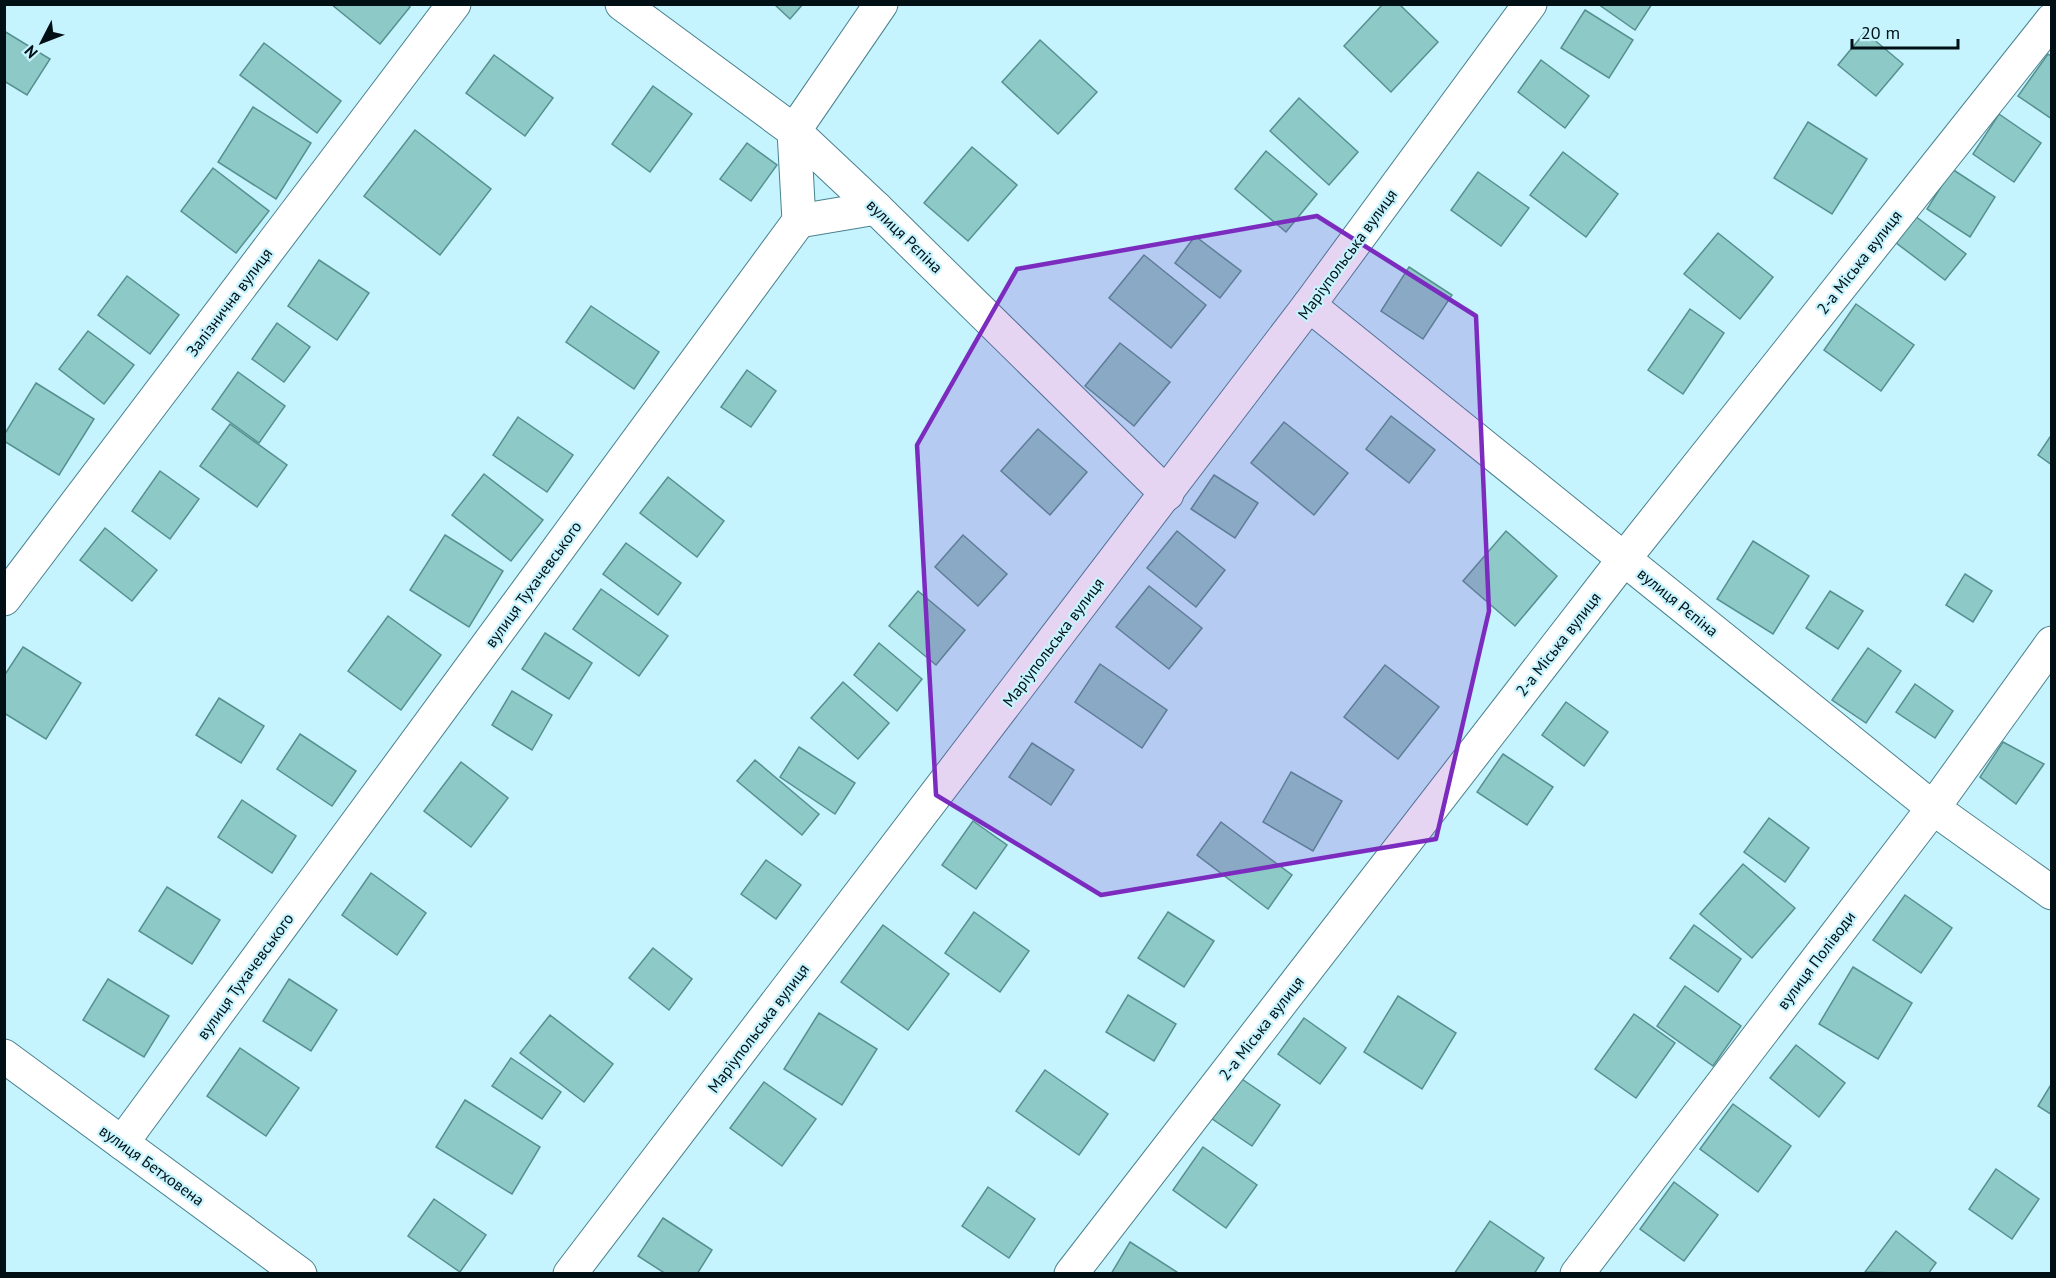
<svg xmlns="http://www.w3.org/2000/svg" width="2056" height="1278" font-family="'PT Sans',sans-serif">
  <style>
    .building { fill: #8cc9c7; stroke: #569190; stroke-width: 1.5 }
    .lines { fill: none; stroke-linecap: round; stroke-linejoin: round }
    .minor-casing { stroke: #4a828f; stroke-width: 35 }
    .minor { stroke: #fff; stroke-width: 33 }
    .marked { fill: #7b2cbf; fill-opacity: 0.2; stroke: #7b2cbf; stroke-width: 4.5; stroke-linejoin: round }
    .labels { text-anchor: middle; stroke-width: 4.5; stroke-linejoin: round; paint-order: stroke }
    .street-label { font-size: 16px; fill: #001015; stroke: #c5f3fe }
  </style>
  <rect width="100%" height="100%" fill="#c5f3fe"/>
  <g class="building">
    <path d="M 331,4 L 408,4 L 410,7 L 380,44 Z"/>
    <path d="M 774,4 L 803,4 L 790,19 Z"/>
    <path d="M 1383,4 L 1399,4 L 1438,42 L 1391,92 L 1344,46 Z"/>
    <path d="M 1598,4 L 1652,4 L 1635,30 Z"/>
    <path d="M 1585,10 L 1633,40 L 1609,78 L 1561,48 Z"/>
    <path d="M 4,31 L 50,59 L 27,95 L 4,81 Z"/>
    <path d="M 1865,32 L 1903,64 L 1876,96 L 1838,65 Z"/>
    <path d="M 1040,40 L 1097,92 L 1058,134 L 1002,82 Z"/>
    <path d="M 264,43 L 341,101 L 317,133 L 240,75 Z"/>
    <path d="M 2048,54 L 2052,57 L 2052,119 L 2018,96 Z"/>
    <path d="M 494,55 L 553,98 L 525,136 L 466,93 Z"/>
    <path d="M 1541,60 L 1589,96 L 1565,128 L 1518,92 Z"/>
    <path d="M 653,86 L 692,114 L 650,172 L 612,144 Z"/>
    <path d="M 1299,98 L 1358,152 L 1329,185 L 1270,131 Z"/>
    <path d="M 253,107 L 311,143 L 276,199 L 218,162 Z"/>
    <path d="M 1999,114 L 2041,143 L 2014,182 L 1973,154 Z"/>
    <path d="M 1808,122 L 1867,159 L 1832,214 L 1774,178 Z"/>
    <path d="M 415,130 L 491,189 L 440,255 L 364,196 Z"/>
    <path d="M 747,143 L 777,165 L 751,201 L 720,179 Z"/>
    <path d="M 972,147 L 1017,185 L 968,241 L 924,203 Z"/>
    <path d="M 1266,151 L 1317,194 L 1286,232 L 1235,189 Z"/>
    <path d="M 1563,152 L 1618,194 L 1586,237 L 1530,195 Z"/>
    <path d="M 213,168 L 269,211 L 236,253 L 181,211 Z"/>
    <path d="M 1952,169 L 1995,197 L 1970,237 L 1927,209 Z"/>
    <path d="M 1478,172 L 1529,208 L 1501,246 L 1451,210 Z"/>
    <path d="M 1915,216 L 1966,254 L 1945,280 L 1895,242 Z"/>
    <path d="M 1718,233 L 1773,277 L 1740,319 L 1684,274 Z"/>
    <path d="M 1195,236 L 1241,271 L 1220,298 L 1175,263 Z"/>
    <path d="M 1144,255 L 1206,305 L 1171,348 L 1109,298 Z"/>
    <path d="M 319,260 L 369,293 L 337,340 L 288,306 Z"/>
    <path d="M 1409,267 L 1452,295 L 1423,339 L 1381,311 Z"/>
    <path d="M 127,276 L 179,315 L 150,354 L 98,315 Z"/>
    <path d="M 1856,304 L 1914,345 L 1881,391 L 1824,350 Z"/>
    <path d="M 591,306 L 659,352 L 634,389 L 566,342 Z"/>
    <path d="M 1690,309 L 1724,333 L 1683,394 L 1648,370 Z"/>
    <path d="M 277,323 L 310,347 L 284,382 L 252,359 Z"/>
    <path d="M 88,331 L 134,365 L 104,404 L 59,369 Z"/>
    <path d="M 1120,343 L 1170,382 L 1134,426 L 1085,386 Z"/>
    <path d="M 747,370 L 776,391 L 751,427 L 721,407 Z"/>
    <path d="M 238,372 L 285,406 L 259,443 L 212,409 Z"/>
    <path d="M 36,383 L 94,419 L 59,475 L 4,441 L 4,435 Z"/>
    <path d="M 1391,416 L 1435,450 L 1409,483 L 1366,449 Z"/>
    <path d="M 518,417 L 573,455 L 547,492 L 493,455 Z"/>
    <path d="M 1284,422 L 1348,473 L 1314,515 L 1251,463 Z"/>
    <path d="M 230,424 L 287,465 L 257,507 L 200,466 Z"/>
    <path d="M 1038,429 L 1087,472 L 1050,515 L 1001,471 Z"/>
    <path d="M 2052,434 L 2052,465 L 2038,455 Z"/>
    <path d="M 160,471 L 199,499 L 170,539 L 132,511 Z"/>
    <path d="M 484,474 L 543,520 L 511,561 L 452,515 Z"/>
    <path d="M 1214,475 L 1258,503 L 1235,538 L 1191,509 Z"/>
    <path d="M 668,477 L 724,521 L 697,557 L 640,513 Z"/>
    <path d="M 105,528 L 157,570 L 132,601 L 80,560 Z"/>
    <path d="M 1177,531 L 1225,570 L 1196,607 L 1147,568 Z"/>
    <path d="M 1506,531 L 1557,576 L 1515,626 L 1463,581 Z"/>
    <path d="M 445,535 L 503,571 L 469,627 L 410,590 Z"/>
    <path d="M 963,535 L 1007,574 L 978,606 L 935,567 Z"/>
    <path d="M 1753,541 L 1809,576 L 1773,634 L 1717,599 Z"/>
    <path d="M 626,543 L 681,583 L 658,615 L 603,574 Z"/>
    <path d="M 1965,574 L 1992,591 L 1973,622 L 1946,605 Z"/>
    <path d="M 1149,586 L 1202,628 L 1169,669 L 1116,627 Z"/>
    <path d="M 601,589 L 668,636 L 639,676 L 573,629 Z"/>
    <path d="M 918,591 L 965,630 L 936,665 L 889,626 Z"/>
    <path d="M 1830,591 L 1863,611 L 1838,649 L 1806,628 Z"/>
    <path d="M 388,616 L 441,655 L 401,710 L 348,671 Z"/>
    <path d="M 545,633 L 592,663 L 569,699 L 522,669 Z"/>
    <path d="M 879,643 L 922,679 L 897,711 L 854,675 Z"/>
    <path d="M 23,647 L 81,683 L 46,739 L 4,713 L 4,676 Z"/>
    <path d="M 1868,648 L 1901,671 L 1866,723 L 1832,700 Z"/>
    <path d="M 1100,664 L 1167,710 L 1142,748 L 1075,702 Z"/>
    <path d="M 1385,665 L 1439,707 L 1398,759 L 1344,717 Z"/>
    <path d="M 843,682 L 889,723 L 858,759 L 811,718 Z"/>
    <path d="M 1915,684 L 1953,711 L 1935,738 L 1896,712 Z"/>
    <path d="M 512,691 L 552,715 L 532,750 L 492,725 Z"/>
    <path d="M 219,698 L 264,726 L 241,763 L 196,735 Z"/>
    <path d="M 1566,702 L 1608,732 L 1584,766 L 1542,735 Z"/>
    <path d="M 300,734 L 356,771 L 332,806 L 277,769 Z"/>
    <path d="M 2003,742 L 2044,764 L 2016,804 L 1980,777 Z"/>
    <path d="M 1032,743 L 1074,770 L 1051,805 L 1009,777 Z"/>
    <path d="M 799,747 L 855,783 L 835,814 L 780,777 Z"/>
    <path d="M 1503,754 L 1553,787 L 1527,825 L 1477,792 Z"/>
    <path d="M 755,760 L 819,814 L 802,835 L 737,781 Z"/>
    <path d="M 461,762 L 508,798 L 471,847 L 424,811 Z"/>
    <path d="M 1291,772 L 1342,801 L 1313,851 L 1263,822 Z"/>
    <path d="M 242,800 L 296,836 L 272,873 L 218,837 Z"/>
    <path d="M 1769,818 L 1809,848 L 1785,882 L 1744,852 Z"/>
    <path d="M 973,821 L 1007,845 L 976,889 L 942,865 Z"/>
    <path d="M 1221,822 L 1292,875 L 1268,909 L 1197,855 Z"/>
    <path d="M 766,860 L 801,885 L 776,919 L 741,894 Z"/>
    <path d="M 1743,864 L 1795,908 L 1752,958 L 1700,914 Z"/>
    <path d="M 371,873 L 426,913 L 397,955 L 342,915 Z"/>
    <path d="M 167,887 L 220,920 L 192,964 L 139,931 Z"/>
    <path d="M 1905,895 L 1952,928 L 1921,973 L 1873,940 Z"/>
    <path d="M 974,912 L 1029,951 L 1000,992 L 945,953 Z"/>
    <path d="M 1168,912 L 1214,941 L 1184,987 L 1138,958 Z"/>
    <path d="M 883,925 L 949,974 L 908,1030 L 841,982 Z"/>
    <path d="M 1694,925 L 1741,959 L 1718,992 L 1670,958 Z"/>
    <path d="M 653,948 L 692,979 L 669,1010 L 629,978 Z"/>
    <path d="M 1853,967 L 1912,1003 L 1878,1059 L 1819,1024 Z"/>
    <path d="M 108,979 L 169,1016 L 144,1057 L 83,1020 Z"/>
    <path d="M 289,979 L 337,1010 L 311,1051 L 263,1021 Z"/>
    <path d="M 1685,986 L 1741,1026 L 1713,1066 L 1657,1026 Z"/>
    <path d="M 1128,995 L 1176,1024 L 1154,1061 L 1106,1032 Z"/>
    <path d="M 1398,996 L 1456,1033 L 1422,1089 L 1364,1052 Z"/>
    <path d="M 819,1013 L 877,1049 L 842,1105 L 784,1069 Z"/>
    <path d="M 1634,1014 L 1675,1043 L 1636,1098 L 1595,1069 Z"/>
    <path d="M 550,1015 L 613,1064 L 584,1102 L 520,1053 Z"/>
    <path d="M 1304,1018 L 1346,1048 L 1320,1084 L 1278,1054 Z"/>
    <path d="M 1796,1045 L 1845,1083 L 1819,1117 L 1770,1078 Z"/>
    <path d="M 240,1048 L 299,1088 L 266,1136 L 207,1096 Z"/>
    <path d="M 511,1058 L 561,1092 L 542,1119 L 492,1086 Z"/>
    <path d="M 1045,1070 L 1108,1114 L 1079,1155 L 1016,1111 Z"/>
    <path d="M 1236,1075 L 1280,1105 L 1252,1146 L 1208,1116 Z"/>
    <path d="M 764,1082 L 816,1119 L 782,1166 L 730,1128 Z"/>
    <path d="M 2052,1083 L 2052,1115 L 2038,1106 Z"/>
    <path d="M 465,1100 L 540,1147 L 512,1194 L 436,1147 Z"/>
    <path d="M 1733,1104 L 1791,1146 L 1758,1192 L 1700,1149 Z"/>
    <path d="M 1203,1147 L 1257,1185 L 1226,1228 L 1173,1190 Z"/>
    <path d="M 1996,1169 L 2039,1199 L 2012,1239 L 1969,1209 Z"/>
    <path d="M 1674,1182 L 1718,1215 L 1684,1261 L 1640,1229 Z"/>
    <path d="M 988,1187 L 1035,1219 L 1009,1258 L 962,1226 Z"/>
    <path d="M 434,1199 L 486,1235 L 460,1272 L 408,1236 Z"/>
    <path d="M 663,1218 L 712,1250 L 697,1274 L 666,1274 L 638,1256 Z"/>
    <path d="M 1490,1221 L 1544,1258 L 1534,1274 L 1454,1274 Z"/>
    <path d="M 1896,1231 L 1936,1263 L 1928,1274 L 1865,1272 Z"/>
    <path d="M 1130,1242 L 1180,1274 L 1111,1274 Z"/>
  </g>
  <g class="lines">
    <g class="minor-casing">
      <g id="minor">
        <path d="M 622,4 L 794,131 L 876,208 L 1167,494"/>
        <path d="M 799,221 L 876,208"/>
        <path d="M 1309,305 L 1933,808 L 2052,893"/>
        <path d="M 4,599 L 454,4"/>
        <path d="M 4,1056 L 300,1274"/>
        <path d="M 122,1143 L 799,221 L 794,131 L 881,4"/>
        <path d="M 570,1274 L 1309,305 L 1530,4"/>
        <path d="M 1071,1274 L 1624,559 L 2052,20"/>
        <path d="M 1577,1274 L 1933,808 L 2052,643"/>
      </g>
    </g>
    <use href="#minor" class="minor"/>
  </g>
  <path class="marked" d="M 1317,216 L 1476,316 L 1489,611 L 1436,839 L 1101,895 L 936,795 L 917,445 L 1017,269 Z"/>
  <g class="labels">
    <g class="street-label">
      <text transform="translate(905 236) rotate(44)" y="6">вулиця Рєпіна</text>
      <text transform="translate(1347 254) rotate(-54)" y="6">Маріупольська вулиця</text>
      <text transform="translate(1859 262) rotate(-52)" y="6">2-а Міська вулиця</text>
      <text transform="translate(229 302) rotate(-53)" y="6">Залізнична вулиця</text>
      <text transform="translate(533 584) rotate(-54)" y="6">вулиця Тухачевського</text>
      <text transform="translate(1678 602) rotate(39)" y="6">вулиця Рєпіна</text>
      <text transform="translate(1053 642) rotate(-53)" y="6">Маріупольська вулиця</text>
      <text transform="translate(1558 644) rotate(-52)" y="6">2-а Міська вулиця</text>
      <text transform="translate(1816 960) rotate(-53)" y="6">вулиця Поліводи</text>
      <text transform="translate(245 976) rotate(-54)" y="6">вулиця Тухачевського</text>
      <text transform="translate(758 1028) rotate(-53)" y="6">Маріупольська вулиця</text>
      <text transform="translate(1261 1028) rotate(-52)" y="6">2-а Міська вулиця</text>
      <text transform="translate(152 1165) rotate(36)" y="6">вулиця Бетховена</text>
    </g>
  </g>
  <rect width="2056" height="1278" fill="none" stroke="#001015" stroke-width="12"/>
  <g transform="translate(42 42) rotate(228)" stroke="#c5f3fe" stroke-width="4.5" paint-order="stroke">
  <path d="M0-4.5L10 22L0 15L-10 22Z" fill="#001015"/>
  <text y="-9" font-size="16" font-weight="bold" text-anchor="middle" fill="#001015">N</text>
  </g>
  <path d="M1852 39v9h106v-9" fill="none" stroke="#001015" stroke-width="3"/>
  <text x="1861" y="39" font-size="18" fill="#001015" stroke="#c5f3fe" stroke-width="4.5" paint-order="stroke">20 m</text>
</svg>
